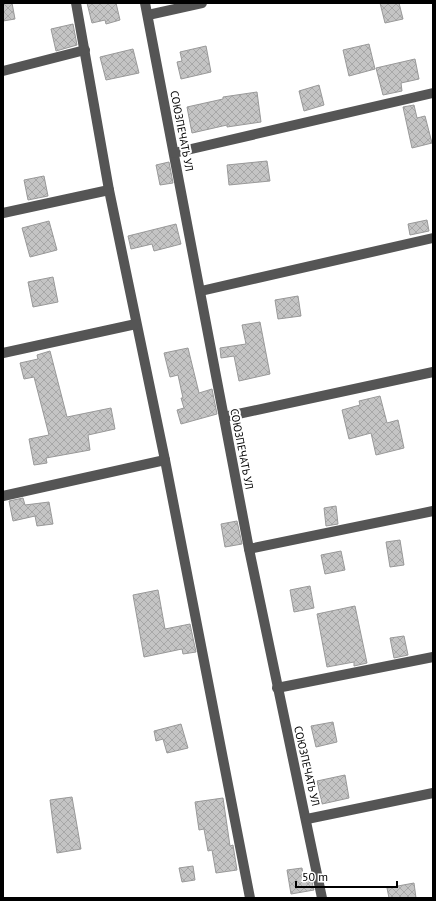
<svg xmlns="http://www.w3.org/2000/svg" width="436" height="901" font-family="'PT Sans',sans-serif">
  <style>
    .building { fill: url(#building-cross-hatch); stroke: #999 }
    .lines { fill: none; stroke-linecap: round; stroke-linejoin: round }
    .minor { stroke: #555; stroke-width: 10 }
    .labels { text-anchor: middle; stroke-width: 4; stroke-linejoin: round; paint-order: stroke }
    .street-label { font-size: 11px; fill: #000; stroke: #fff }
  </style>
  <defs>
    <pattern id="building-cross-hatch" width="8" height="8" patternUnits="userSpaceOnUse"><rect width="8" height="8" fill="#c4c4c4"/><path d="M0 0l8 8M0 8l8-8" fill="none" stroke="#a7a7a7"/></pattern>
  </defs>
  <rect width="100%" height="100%" fill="#fff"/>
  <g class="building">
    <path d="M 3,3 L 12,3 L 15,19 L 3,21 Z"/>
    <path d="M 87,3 L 116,3 L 120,20 L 106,24 L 105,20 L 92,23 Z"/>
    <path d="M 380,3 L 399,3 L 403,19 L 385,23 Z"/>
    <path d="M 73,24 L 77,45 L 56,51 L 51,29 Z"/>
    <path d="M 369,44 L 375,69 L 349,76 L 343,50 Z"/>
    <path d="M 206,46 L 211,72 L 181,79 L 177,62 L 182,61 L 180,52 Z"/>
    <path d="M 133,49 L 139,73 L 106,80 L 100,57 Z"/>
    <path d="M 415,59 L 419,79 L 401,83 L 402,91 L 383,95 L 376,68 Z"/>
    <path d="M 319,85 L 324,105 L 304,111 L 299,91 Z"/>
    <path d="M 257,92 L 261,122 L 227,127 L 227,125 L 192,133 L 187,107 L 223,99 L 223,97 Z"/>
    <path d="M 414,105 L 417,118 L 425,116 L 432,143 L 412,148 L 403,107 Z"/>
    <path d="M 267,161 L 270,181 L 229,185 L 227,165 Z"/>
    <path d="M 169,162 L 173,183 L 160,185 L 156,165 Z"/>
    <path d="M 44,176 L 48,196 L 28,200 L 24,180 Z"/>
    <path d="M 427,220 L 429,231 L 410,235 L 408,224 Z"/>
    <path d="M 49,221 L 57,250 L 30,257 L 22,228 Z"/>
    <path d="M 176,224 L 181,244 L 154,251 L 152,244 L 131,249 L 128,236 Z"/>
    <path d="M 53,277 L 58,302 L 33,307 L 28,282 Z"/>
    <path d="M 298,296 L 301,316 L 278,319 L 275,300 Z"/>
    <path d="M 260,322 L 270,374 L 239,381 L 234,356 L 221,358 L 220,348 L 246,344 L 242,325 Z"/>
    <path d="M 188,348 L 199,393 L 212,389 L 217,414 L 181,424 L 177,410 L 184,408 L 181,398 L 183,398 L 178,375 L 170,377 L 164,353 Z"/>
    <path d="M 50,351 L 67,417 L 111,408 L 115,429 L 88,435 L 90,450 L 46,458 L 47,463 L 34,465 L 29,439 L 49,435 L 34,377 L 24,379 L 20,363 L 38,359 L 37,355 Z"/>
    <path d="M 380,396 L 387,423 L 398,420 L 404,448 L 376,455 L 371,433 L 349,439 L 342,410 L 360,405 L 359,401 Z"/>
    <path d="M 23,498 L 25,505 L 49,502 L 53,524 L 37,526 L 35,516 L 13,521 L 9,501 Z"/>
    <path d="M 336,506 L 338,524 L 326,526 L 324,508 Z"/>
    <path d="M 237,521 L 242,544 L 225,547 L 221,524 Z"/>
    <path d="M 400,540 L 404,565 L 390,567 L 386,542 Z"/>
    <path d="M 341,551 L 345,570 L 325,574 L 321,555 Z"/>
    <path d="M 310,586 L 314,608 L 294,612 L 290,590 Z"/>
    <path d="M 158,590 L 165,629 L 190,624 L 196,652 L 183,654 L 182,649 L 144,657 L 133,595 Z"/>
    <path d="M 355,606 L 367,663 L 354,666 L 354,662 L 327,667 L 317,614 Z"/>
    <path d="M 404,636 L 408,655 L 394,658 L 390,638 Z"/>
    <path d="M 333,722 L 337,742 L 316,747 L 311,726 Z"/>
    <path d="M 181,724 L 188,748 L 167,753 L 163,739 L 156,741 L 154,731 Z"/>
    <path d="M 345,775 L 349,798 L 322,804 L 317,781 Z"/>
    <path d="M 72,797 L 81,849 L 57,853 L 50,800 Z"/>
    <path d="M 223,798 L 230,846 L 233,845 L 237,870 L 216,873 L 212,850 L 208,851 L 204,829 L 199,830 L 195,802 Z"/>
    <path d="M 193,866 L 195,880 L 182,882 L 179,868 Z"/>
    <path d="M 302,868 L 303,875 L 310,874 L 314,890 L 291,894 L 287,870 Z"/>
    <path d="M 414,883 L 416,898 L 389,898 L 387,888 Z"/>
  </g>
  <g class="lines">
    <g class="minor">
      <path d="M 76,3 L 109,190 L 165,460 L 250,898"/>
      <path d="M 145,3 L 249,549 L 322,898"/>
      <path d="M 148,15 L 202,3"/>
      <path d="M 3,71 L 85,50"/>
      <path d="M 174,153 L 433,93"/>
      <path d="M 3,213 L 109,190"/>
      <path d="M 201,291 L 433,238"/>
      <path d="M 3,353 L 136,324"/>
      <path d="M 224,417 L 433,372"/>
      <path d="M 3,496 L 165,460"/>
      <path d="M 249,549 L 433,511"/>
      <path d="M 277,688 L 433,657"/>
      <path d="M 307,819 L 433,793"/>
    </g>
  </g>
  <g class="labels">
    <g class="street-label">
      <text transform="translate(182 131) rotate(79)" y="4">СОЮЗПЕЧАТЬ УЛ</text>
      <text transform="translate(242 449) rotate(79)" y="4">СОЮЗПЕЧАТЬ УЛ</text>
      <text transform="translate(307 766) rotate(77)" y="4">СОЮЗПЕЧАТЬ УЛ</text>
    </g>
  </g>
  <rect width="436" height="901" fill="none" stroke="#000000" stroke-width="8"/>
  <path d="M296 881v6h101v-6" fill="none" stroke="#000000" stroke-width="2"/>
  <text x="302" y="881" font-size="12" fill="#000000" stroke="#ffffff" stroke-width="3" paint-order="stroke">50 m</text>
</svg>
